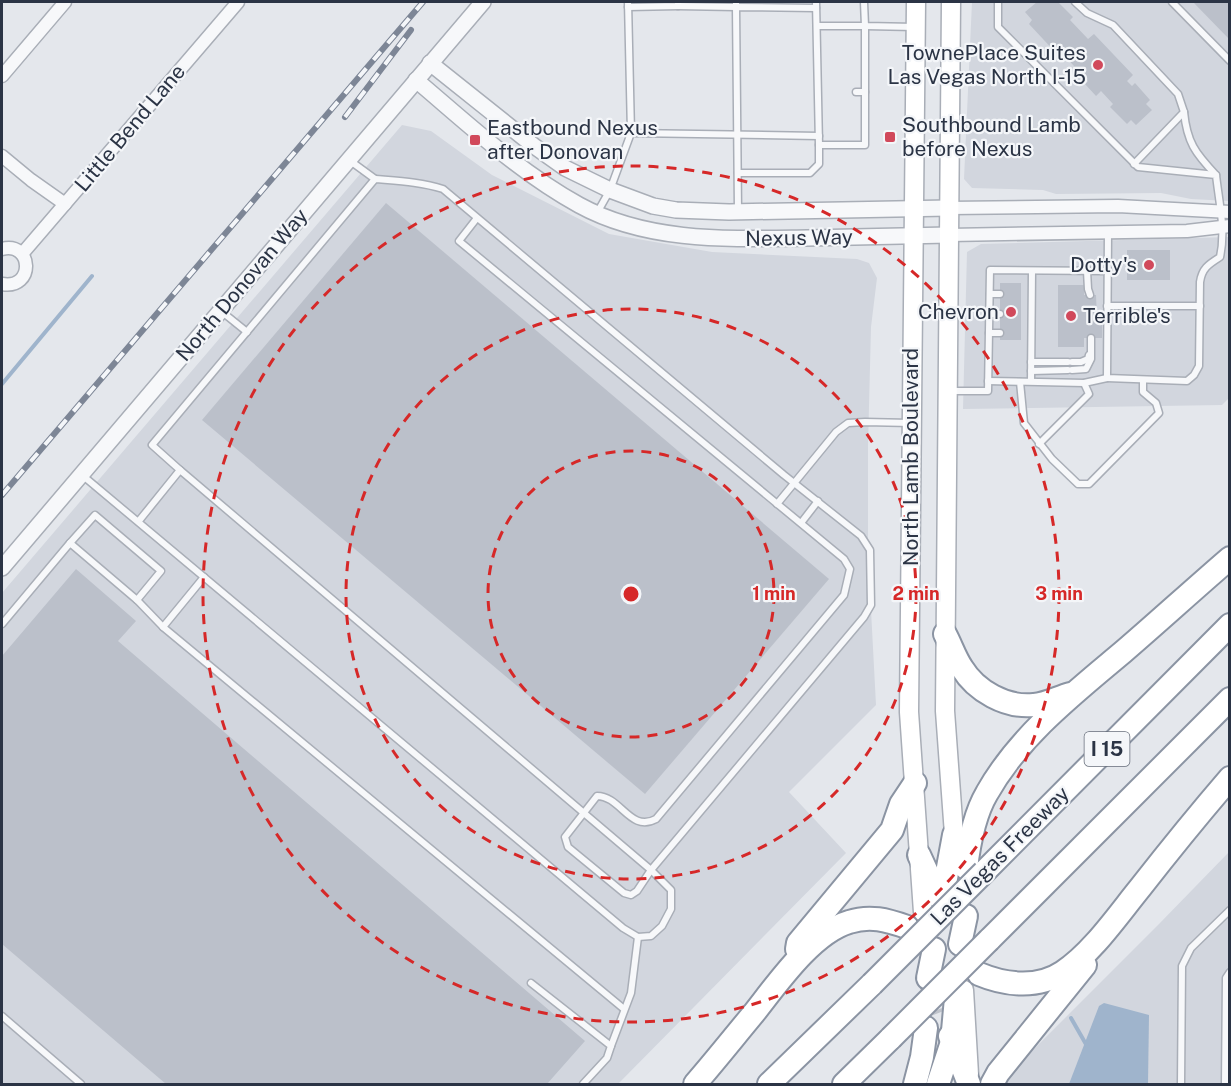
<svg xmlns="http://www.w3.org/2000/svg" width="1231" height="1086" font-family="'Public Sans',sans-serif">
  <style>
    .built { fill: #d2d6de }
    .water { fill: #9fb4cc }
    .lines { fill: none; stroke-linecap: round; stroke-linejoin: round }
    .stream { stroke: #9fb4cc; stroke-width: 4 }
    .building { fill: #bbc0ca }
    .motorway-tunnel { stroke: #bfc3cb; stroke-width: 22; stroke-dasharray: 22 11; stroke-linecap: butt }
    .service-casing { stroke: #a9aeb7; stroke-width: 9 }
    .minor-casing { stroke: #a9aeb7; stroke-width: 15 }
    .tertiary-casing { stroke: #a9aeb7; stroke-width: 18 }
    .secondary-casing { stroke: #a9aeb7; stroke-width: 21 }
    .motorway-casing { stroke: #8b94a3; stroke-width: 26 }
    .service { stroke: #f7f8fa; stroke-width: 6 }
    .minor { stroke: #f7f8fa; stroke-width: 12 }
    .tertiary { stroke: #f7f8fa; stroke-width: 15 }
    .secondary { stroke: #fff; stroke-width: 18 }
    .motorway { stroke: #fff; stroke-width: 22 }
    .rail-casing { stroke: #7d8696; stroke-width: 6 }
    .rail { stroke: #f4f6f9; stroke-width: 4; stroke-dasharray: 11; stroke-linecap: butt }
    .motorway-bridge-casing { stroke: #8b94a3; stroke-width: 26; stroke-linecap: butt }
    .motorway-bridge { stroke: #fff; stroke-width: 22 }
    .ring { fill: none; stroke: #d62828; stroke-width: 3; stroke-dasharray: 10 8 }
    .poi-dot { fill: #d1495b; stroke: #f4f6f9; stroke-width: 2 }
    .labels { text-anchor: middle; stroke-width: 4.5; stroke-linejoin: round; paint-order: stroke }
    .shield { fill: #f4f6f9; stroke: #676e7b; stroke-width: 1.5 }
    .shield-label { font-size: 20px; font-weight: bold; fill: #2b3445 }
    .poi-label { font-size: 21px; fill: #2b3445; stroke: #f4f6f9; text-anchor: end }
    .street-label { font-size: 21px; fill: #2b3445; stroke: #f4f6f9 }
    .centre { fill: #d62828; stroke: #f4f6f9; stroke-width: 3 }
    .ring-label { font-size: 18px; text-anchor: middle; font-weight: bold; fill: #d62828; stroke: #f4f6f9; stroke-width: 4.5; stroke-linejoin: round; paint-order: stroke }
  </style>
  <rect width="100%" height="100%" fill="#e4e7ec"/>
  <g class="built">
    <path d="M 972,2 L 1229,2 L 1229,201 L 1191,199 L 1161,193 L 1056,194 L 1043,190 L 972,188 L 964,179 Z"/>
    <path d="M 402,125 L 431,131 L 492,175 L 609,234 L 712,252 L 857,259 L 869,263 L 877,278 L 871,327 L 868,446 L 868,553 L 876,705 L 789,792 L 846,853 L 618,1084 L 2,1084 L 2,593 Z"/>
    <path d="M 1229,237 L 1230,397 L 1222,405 L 963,409 L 967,252 L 981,244 Z"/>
    <path d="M 1229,852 L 1229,1084 L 999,1084 L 1159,924 Z"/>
  </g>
  <path class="water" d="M 1104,1003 L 1149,1015 L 1148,1084 L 1069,1084 L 1099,1006 Z"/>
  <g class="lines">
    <g class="stream">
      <path d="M 2,384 L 92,276"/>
      <path d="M 1071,1018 L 1087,1046"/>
    </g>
  </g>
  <g class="building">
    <path d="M 1037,2 L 1058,2 L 1073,17 L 1070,20 L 1088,39 L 1094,34 L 1133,75 L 1127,81 L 1132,86 L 1135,83 L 1150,100 L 1146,104 L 1152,110 L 1136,125 L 1131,120 L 1127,124 L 1110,107 L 1113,104 L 1101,91 L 1096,96 L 1085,84 L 1088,81 L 1060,51 L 1057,54 L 1029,24 L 1032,20 L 1025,12 Z"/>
    <path d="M 1193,2 L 1230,2 L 1230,40 Z"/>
    <path d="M 386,203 L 829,579 L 645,794 L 202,420 Z"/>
    <rect x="1127" y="250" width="43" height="30"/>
    <rect x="1000" y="283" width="21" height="57"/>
    <path d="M 1058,285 L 1084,285 L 1084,295 L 1096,295 L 1097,319 L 1102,319 L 1102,338 L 1084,338 L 1084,347 L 1058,347 Z"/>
    <path d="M 76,569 L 136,621 L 118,641 L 585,1041 L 547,1084 L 166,1084 L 2,944 L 2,656 Z"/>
  </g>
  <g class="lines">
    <path class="motorway-tunnel" d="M 928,978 L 941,1012"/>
    <g class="service-casing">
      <g id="service">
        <path d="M 816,2 L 819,145 L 865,145 L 865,26 L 817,26"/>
        <path d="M 864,2 L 865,26 L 915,27"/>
        <path d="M 998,2 L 998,27 L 1138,167 L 1216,175 C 1219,202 1226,231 1220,257 C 1209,264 1202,268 1200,282 L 1199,366 L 1194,375 L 1187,381 L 1107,378 L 1108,233"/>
        <path d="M 1075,2 L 1087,13 L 1113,25 L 1178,94 L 1184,112 L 1134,164"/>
        <path d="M 1172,2 L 1230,61"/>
        <path d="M 678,6 L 736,7 L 736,2"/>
        <path d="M 628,7 L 678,6 L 678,2"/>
        <path d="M 856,92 L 865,92"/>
        <path d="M 1184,112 C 1187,142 1195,153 1216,175"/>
        <path d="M 631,133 L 819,136"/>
        <path d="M 349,160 L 375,179"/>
        <path d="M 738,173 L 810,173 L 819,164 L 819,145"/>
        <path d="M 738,211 L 736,7 L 816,8"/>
        <path d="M 597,213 L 610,190 L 631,133 L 628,2"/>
        <path d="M 1087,271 L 1088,289 L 1090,295"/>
        <path d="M 990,294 L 1000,294"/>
        <path d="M 1107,306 L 1200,306"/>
        <path d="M 221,311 L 247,332"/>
        <path d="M 989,314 L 1000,314"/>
        <path d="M 989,333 L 1000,333"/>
        <path d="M 1031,362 L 1068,362"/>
        <path d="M 1072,362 L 1081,362 L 1088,359 L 1089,355"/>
        <path d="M 1072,370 L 1086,369 L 1091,359 L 1091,338"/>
        <path d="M 1031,371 L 1068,370"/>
        <path d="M 988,381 L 1084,383 L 1107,378"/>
        <path d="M 1031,381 L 1032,271"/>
        <path d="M 1020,382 L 1024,423 L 1052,459 L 1078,484 L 1089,484 L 1159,413 L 1156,403 L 1143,392 L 1143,380"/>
        <path d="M 949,391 L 988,391 L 990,270 L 1107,271"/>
        <path d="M 1039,444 L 1089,394 L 1084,383"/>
        <path d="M 180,470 L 152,445 L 375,179 C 398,181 421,182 443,189 L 784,475 L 861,536 L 870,550 L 871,605 L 864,617 L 651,870 L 637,891 L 631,895 L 624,893 L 568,847 L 565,837 L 597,796 C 621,796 630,833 656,819 L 844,595 L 850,569 L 844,559 L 459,241 L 477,218"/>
        <path d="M 82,475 L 623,928 L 638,937 L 651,936 L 662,926 L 671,909 L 671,890 L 651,870 L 180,470 L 138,522"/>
        <path d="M 777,504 L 836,432 L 848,423 L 865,422 L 911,423"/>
        <path d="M 801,523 L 818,501"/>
        <path d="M 70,543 L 95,515 L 161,571 L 137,600"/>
        <path d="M 2,624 L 70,543 L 137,600 L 163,627 L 624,1009"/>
        <path d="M 163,627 L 204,577"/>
        <path d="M 531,983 L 611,1046 L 607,1058 L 583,1084"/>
        <path d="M 2,1016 L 81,1084"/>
        <path d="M 611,1046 L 631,993 L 638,937"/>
        <path d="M 1181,1084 L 1182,966 L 1191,948 L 1230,910"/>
        <path d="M 1225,1084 L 1226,978 L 1230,972"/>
      </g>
    </g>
    <g class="minor-casing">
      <g id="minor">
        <path d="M 2,76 L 65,2"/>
        <path d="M 2,156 L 31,180 L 65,204"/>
        <path d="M 949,208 L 1118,206 L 1230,212"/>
        <path d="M 949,235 L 1187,231 L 1230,226"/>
        <path d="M 2,249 C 33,241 35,290 2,284"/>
        <path d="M 22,254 L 238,2"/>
      </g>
    </g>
    <g class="tertiary-casing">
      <g id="tertiary">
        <path d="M 430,63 L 534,146 L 565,168 L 610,190 L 653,206 L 676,210 L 729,212 L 949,208"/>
        <path d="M 416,80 C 468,124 519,172 579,205 C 648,243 731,239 807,238 C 854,237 902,236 949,235"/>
        <path d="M 2,568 L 483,2"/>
      </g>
    </g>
    <g class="secondary-casing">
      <g id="secondary">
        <path d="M 916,2 L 909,712 L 923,912"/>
        <path d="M 951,2 L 945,711 L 955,848"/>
        <path d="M 964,990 L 969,1074"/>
      </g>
    </g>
    <g class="motorway-casing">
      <g id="motorway">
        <path d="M 945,634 C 951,645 955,658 962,668 C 976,691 1006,708 1034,705 C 1046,704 1059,697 1070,694"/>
        <path d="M 919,855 L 938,896"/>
        <path d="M 966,868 C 969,843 974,815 987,793 C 1019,736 1073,694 1123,652 C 1159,621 1194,589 1230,558"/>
        <path d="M 984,872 L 1230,625"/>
        <path d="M 944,889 L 954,835"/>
        <path d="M 989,940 L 1230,699"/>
        <path d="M 960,944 L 966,916"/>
        <path d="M 797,949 L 798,943 L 892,830 L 901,804 L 915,783"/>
        <path d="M 979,974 C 1005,985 1038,989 1063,972 C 1092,953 1118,915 1140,888 C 1169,851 1199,814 1230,778"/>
        <path d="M 928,978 L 934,949"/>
        <path d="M 950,1036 L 969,1084"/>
        <path d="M 695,1084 C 715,1061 734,1037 754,1013 C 777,984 812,933 849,922 C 870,915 887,920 907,927"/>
        <path d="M 769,1084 L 872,984"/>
        <path d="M 844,1084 L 891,1038"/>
        <path d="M 915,1084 L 922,1057 L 926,1028"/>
        <path d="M 938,1084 L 952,1042 L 956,998"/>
        <path d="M 992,1084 L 998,1073 L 1085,965"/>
      </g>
    </g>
    <use href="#service" class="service"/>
    <use href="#minor" class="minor"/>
    <use href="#tertiary" class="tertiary"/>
    <use href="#secondary" class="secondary"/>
    <use href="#motorway" class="motorway"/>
    <g class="rail-casing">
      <g id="rail">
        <path d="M 345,117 L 411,30"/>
        <path d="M 2,495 L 423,2"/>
      </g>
    </g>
    <use href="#rail" class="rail"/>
    <g class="motorway-bridge-casing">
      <g id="motorway-bridge">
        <path d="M 872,984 L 984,872"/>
        <path d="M 891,1038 L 989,940"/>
      </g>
    </g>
    <use href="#motorway-bridge" class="motorway-bridge"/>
  </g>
  <g class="ring">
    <circle cx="631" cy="594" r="143"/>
    <circle cx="631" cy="594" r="285"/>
    <circle cx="631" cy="594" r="428"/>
  </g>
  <g class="poi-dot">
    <circle cx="1098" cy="65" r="6"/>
    <rect x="884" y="131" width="12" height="12" rx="3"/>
    <rect x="469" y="134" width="12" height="12" rx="3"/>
    <circle cx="1149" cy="265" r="6"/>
    <circle cx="1011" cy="312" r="6"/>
    <circle cx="1071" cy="316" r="6"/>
  </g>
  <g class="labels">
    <rect class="shield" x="1084.5" y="732" width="45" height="34" rx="4.5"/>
    <g class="shield-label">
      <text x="1107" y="756">I 15</text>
    </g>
    <g class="poi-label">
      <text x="1086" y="60">TownePlace Suites<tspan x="1086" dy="24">Las Vegas North I-15</tspan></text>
      <text x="902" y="132" text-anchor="start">Southbound Lamb<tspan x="902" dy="24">before Nexus</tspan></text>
      <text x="487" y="135" text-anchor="start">Eastbound Nexus<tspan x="487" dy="24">after Donovan</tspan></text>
      <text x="1137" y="272">Dotty's</text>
      <text x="999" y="319">Chevron</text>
      <text x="1083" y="323" text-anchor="start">Terrible's</text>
    </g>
    <g class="street-label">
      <text transform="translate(130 128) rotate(-50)" y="7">Little Bend Lane</text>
      <text transform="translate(799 238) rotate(-1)" y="7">Nexus Way</text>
      <text transform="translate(242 285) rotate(-50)" y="7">North Donovan Way</text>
      <text transform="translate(911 457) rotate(-90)" y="7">North Lamb Boulevard</text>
      <text transform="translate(1000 856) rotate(-45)" y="7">Las Vegas Freeway</text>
    </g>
  </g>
  <circle cx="631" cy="594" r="9" class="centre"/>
  <g class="ring-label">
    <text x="774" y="600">1 min</text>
    <text x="916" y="600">2 min</text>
    <text x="1059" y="600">3 min</text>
  </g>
  <rect width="1231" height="1086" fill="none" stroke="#2b3445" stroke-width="6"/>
</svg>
